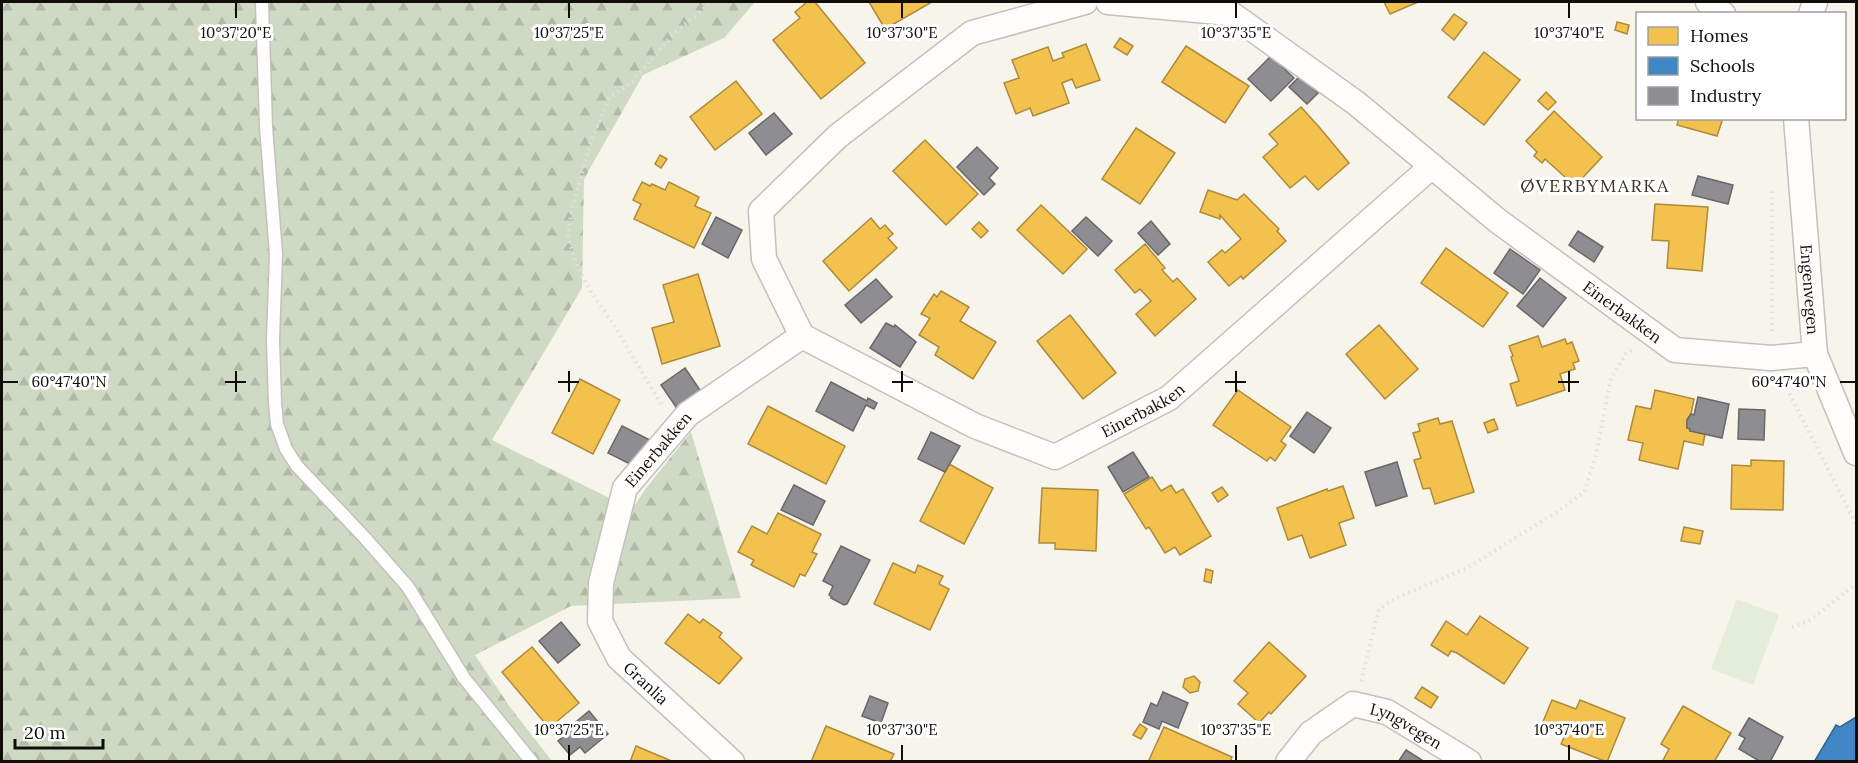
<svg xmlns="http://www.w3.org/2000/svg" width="1858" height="763" font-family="Lora,serif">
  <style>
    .forest { fill: url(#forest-firs) }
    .garden { fill: #e4edd9 }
    .homes { fill: #f2c14e; stroke: #ae8b3a; stroke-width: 1.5 }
    .schools { fill: #3f88c5; stroke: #31638d; stroke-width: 1.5 }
    .industry { fill: #8d8d92; stroke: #686769; stroke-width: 1.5 }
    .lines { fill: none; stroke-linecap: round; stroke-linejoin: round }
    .lane-casing { stroke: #c4c1bc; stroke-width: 15 }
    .street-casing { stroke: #c4c1bc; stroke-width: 27 }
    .path { stroke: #e1e0de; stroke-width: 4; stroke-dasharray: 1.5 4.5; stroke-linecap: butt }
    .lane { stroke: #fefdfc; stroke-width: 12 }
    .street { stroke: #fefdfc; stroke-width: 24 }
    .ticks { fill: none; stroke: #110e0a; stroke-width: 2 }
    .labels { text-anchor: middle; stroke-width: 6; stroke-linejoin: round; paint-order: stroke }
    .street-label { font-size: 16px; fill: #110e0a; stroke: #fff }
    .neighbourhood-label { font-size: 18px; letter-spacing: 1.5px; fill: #393429; stroke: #fff }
    .ticks-label { font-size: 15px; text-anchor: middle; fill: #110e0a; stroke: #fff; stroke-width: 6; stroke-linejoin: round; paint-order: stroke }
  </style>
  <defs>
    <pattern id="forest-firs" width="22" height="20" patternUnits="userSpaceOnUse" patternTransform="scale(1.5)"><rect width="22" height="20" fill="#cfdac5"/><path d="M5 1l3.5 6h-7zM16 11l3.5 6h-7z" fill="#b1baa8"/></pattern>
  </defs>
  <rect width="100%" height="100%" fill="#f7f4ec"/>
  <path class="forest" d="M 2,2 L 755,2 L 724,38 L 643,75 L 584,179 L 582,288 L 492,440 L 632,509 L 647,487 L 691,432 L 741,598 L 571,606 L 475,655 L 510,707 L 552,761 L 2,761 Z"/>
  <path class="garden" d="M 1737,599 L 1779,615 L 1753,685 L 1711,669 Z"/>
  <g class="homes">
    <path d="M 807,2 L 815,2 L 865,63 L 821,99 L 773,40 L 800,18 L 795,12 Z"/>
    <path d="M 869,2 L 932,2 L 885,29 Z"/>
    <path d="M 1384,2 L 1418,2 L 1390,14 Z"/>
    <path d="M 1454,14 L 1467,23 L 1454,40 L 1442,30 Z"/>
    <path d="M 1617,22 L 1629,25 L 1627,34 L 1615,30 Z"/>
    <path d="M 1120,38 L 1133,46 L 1127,55 L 1114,47 Z"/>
    <path d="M 1086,44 L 1100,80 L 1076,88 L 1072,79 L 1062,83 L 1069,103 L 1033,116 L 1030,108 L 1016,114 L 1004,83 L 1019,78 L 1012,60 L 1048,47 L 1053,61 L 1064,57 L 1062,53 Z"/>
    <path d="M 1186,46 L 1249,86 L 1225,123 L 1162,82 Z"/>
    <path d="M 1484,52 L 1520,80 L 1484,125 L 1448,97 Z"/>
    <path d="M 736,81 L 762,114 L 715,150 L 690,117 Z"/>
    <path d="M 1546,92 L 1556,102 L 1548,110 L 1538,101 Z"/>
    <path d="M 1301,107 L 1320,128 L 1349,163 L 1318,190 L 1305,176 L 1290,188 L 1263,157 L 1278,144 L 1269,134 Z"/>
    <path d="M 1554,111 L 1602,157 L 1575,186 L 1545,159 L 1542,163 L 1534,156 L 1537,152 L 1526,141 Z"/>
    <path d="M 1679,118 L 1723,118 L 1717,136 L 1677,125 Z"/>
    <path d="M 1136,128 L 1175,153 L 1140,204 L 1102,179 Z"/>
    <path d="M 925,140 L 978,194 L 946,225 L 893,171 Z"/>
    <path d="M 660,155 L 667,159 L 661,168 L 655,164 Z"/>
    <path d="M 642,182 L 650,186 L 652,184 L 665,190 L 669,182 L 699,197 L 695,206 L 711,213 L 694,248 L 634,219 L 641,204 L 633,200 Z"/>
    <path d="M 1208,190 L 1237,200 L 1244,194 L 1279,229 L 1277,231 L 1286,241 L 1243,279 L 1241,276 L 1229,286 L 1208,262 L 1222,250 L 1225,253 L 1241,239 L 1220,215 L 1220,219 L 1200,212 Z"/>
    <path d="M 1655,204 L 1708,207 L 1702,271 L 1667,268 L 1669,241 L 1652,240 Z"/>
    <path d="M 1041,205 L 1087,249 L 1063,274 L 1017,230 Z"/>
    <path d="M 871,218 L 880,229 L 885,225 L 893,234 L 888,238 L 897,248 L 849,291 L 823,261 Z"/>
    <path d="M 979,222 L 988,231 L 981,238 L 972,229 Z"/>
    <path d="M 1145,244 L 1165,268 L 1162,270 L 1173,282 L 1177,278 L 1196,299 L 1155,336 L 1136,314 L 1151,301 L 1140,289 L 1135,293 L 1115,270 Z"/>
    <path d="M 1446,248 L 1508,293 L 1483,327 L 1421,283 Z"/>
    <path d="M 698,274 L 720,346 L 662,364 L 652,328 L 674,322 L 663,285 Z"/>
    <path d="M 941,291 L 969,307 L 960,321 L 996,342 L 973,379 L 935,355 L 939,347 L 919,335 L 930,318 L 921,314 L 934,294 L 937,297 Z"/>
    <path d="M 1070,315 L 1116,373 L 1083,399 L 1037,341 Z"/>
    <path d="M 1379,325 L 1418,369 L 1385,399 L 1346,354 Z"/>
    <path d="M 1538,336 L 1542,347 L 1565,339 L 1567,344 L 1572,342 L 1579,361 L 1573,363 L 1575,369 L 1560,374 L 1565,390 L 1517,406 L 1510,384 L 1519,381 L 1511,357 L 1513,356 L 1509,346 Z"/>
    <path d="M 580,379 L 620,400 L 593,454 L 552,433 Z"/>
    <path d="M 1238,390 L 1291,427 L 1281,441 L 1286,445 L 1275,461 L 1270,457 L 1267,461 L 1213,425 Z"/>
    <path d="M 1655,390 L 1694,399 L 1691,414 L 1687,420 L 1687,428 L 1690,429 L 1690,431 L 1705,434 L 1703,445 L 1684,441 L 1678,469 L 1639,460 L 1643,443 L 1628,440 L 1636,406 L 1651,409 Z"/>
    <path d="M 768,406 L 845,446 L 826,484 L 748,444 Z"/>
    <path d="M 1438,418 L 1440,424 L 1452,421 L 1474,492 L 1435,504 L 1430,488 L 1423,489 L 1414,460 L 1421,458 L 1413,433 L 1420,431 L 1418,424 Z"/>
    <path d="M 1494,419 L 1498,429 L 1488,433 L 1484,423 Z"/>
    <path d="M 1751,460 L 1784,461 L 1783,510 L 1731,509 L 1732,465 L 1751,466 Z"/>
    <path d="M 949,464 L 993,488 L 964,544 L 920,521 Z"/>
    <path d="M 1152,477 L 1161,491 L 1171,485 L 1176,493 L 1183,489 L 1211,536 L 1180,555 L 1175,547 L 1165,553 L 1149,527 L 1146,529 L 1124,494 Z"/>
    <path d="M 1343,486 L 1354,518 L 1339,523 L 1346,545 L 1310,558 L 1302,535 L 1288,540 L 1277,508 L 1327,489 L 1328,491 Z"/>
    <path d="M 1222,487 L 1228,495 L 1218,502 L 1212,493 Z"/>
    <path d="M 1042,488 L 1098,490 L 1096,551 L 1055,549 L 1055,543 L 1039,543 Z"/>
    <path d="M 778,513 L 821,534 L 812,552 L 817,554 L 805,576 L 800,574 L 794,587 L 751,565 L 754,560 L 738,552 L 752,526 L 767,534 Z"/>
    <path d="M 1684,527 L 1703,531 L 1700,544 L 1681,541 Z"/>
    <path d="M 893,563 L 915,573 L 918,565 L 943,576 L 939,584 L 949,589 L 930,630 L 874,604 Z"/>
    <path d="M 1206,569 L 1213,571 L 1211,583 L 1204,581 Z"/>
    <path d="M 688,614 L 700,623 L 703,619 L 722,633 L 719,637 L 742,658 L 719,684 L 665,643 Z"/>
    <path d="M 1480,616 L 1528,648 L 1504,684 L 1457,653 L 1451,651 L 1448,656 L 1431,645 L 1446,621 L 1467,635 Z"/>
    <path d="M 1269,642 L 1306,676 L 1271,714 L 1269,712 L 1259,723 L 1238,704 L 1248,693 L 1234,681 Z"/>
    <path d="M 532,647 L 579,703 L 549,728 L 502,672 Z"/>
    <path d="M 1194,676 L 1200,682 L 1198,691 L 1190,693 L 1183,687 L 1185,679 Z"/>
    <path d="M 1422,687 L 1438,697 L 1431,708 L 1415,698 Z"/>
    <path d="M 1552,700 L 1576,709 L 1580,700 L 1625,718 L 1607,762 L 1561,744 L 1566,733 L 1542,724 Z"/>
    <path d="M 1683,706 L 1731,733 L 1714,762 L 1662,762 L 1669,749 L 1661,744 Z"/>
    <path d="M 1140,724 L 1147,729 L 1141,739 L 1133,735 Z"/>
    <path d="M 826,726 L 894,754 L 890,762 L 811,762 Z"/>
    <path d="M 1164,727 L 1232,757 L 1230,762 L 1152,762 L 1149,760 Z"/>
    <path d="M 636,746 L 674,762 L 630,762 Z"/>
  </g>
  <path class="schools" d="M 1856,717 L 1856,762 L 1814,762 L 1836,725 L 1840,727 Z"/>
  <g class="industry">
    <path d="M 1271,56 L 1294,78 L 1271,101 L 1248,79 Z"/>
    <path d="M 1300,76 L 1318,93 L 1307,104 L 1289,87 Z"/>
    <path d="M 774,113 L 792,134 L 766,155 L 749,133 Z"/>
    <path d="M 977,147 L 998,168 L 989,178 L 995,184 L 984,195 L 957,167 Z"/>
    <path d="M 1698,176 L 1733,185 L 1728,204 L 1692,195 Z"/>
    <path d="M 716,217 L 742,230 L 728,258 L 702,244 Z"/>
    <path d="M 1086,217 L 1112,241 L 1098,256 L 1072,231 Z"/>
    <path d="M 1151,221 L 1170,244 L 1158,255 L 1138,233 Z"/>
    <path d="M 1578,231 L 1603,247 L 1594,262 L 1569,245 Z"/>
    <path d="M 1510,249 L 1540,270 L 1523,294 L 1494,273 Z"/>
    <path d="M 1540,278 L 1566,298 L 1543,327 L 1517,306 Z"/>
    <path d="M 876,279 L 892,297 L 861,323 L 845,305 Z"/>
    <path d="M 886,323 L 894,327 L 895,325 L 916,342 L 900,367 L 870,348 Z"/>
    <path d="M 685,368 L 702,393 L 678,410 L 661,385 Z"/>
    <path d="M 831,382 L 867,401 L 868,398 L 877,403 L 874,409 L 866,405 L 853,431 L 816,411 Z"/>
    <path d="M 1698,397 L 1729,404 L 1722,438 L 1690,431 L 1690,429 L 1687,428 L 1687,420 L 1691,414 L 1694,415 Z"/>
    <path d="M 1739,409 L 1765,410 L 1764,440 L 1738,439 Z"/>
    <path d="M 1307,412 L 1331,428 L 1314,453 L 1290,436 Z"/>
    <path d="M 622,426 L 650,440 L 636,467 L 608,453 Z"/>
    <path d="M 931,432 L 960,446 L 945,472 L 918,459 Z"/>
    <path d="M 1133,452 L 1149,477 L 1123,492 L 1108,467 Z"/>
    <path d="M 1397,462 L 1407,496 L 1376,506 L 1365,472 Z"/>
    <path d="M 794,485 L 825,501 L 813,525 L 781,510 Z"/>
    <path d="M 841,546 L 870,560 L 847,604 L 844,605 L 831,598 L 832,597 L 829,595 L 833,586 L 823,581 Z"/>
    <path d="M 561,622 L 580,645 L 558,663 L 539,641 Z"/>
    <path d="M 1163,692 L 1188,703 L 1178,728 L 1162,721 L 1159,729 L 1143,722 L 1151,703 L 1157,706 Z"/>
    <path d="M 870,696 L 888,703 L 881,723 L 862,716 Z"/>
    <path d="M 589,711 L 608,734 L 585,753 L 580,747 L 570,755 L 558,741 L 569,733 L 566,730 Z"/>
    <path d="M 1749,718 L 1783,737 L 1770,762 L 1761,762 L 1739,749 L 1745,738 L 1739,735 Z"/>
    <path d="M 1406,750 L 1425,762 L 1398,762 Z"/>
  </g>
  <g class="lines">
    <g class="lane-casing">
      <path id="lane" d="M 262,2 L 266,127 L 276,254 L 273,340 L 275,403 L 277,424 L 286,449 L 297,466 L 365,538 L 408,587 L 464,678 L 532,762"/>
    </g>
    <g class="street-casing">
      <g id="street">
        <path id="s1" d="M 1085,2 L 972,33 L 838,136 L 761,211 L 764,259 L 802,336 L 975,426 L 1055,457 L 1169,398 L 1432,166"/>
        <path id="s2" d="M 1108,2 L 1230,13 L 1356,103 L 1498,221 L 1675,350 L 1771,358 L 1815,354"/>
        <path d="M 1708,2 L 1723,14"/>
        <path d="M 1811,14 L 1815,2"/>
        <path id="s3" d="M 1796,118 L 1815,354 L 1856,453"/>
        <path id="s4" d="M 732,762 L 619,658 L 600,621 L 601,583 L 625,488 L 688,414 L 802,336"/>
        <path id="s5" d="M 1288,762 L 1311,733 L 1353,704 L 1387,712 L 1469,762"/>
      </g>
    </g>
    <g class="path">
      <path d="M 1772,331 L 1772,191"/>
      <path d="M 1784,383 L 1856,524"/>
      <path d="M 661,404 L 614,325 L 592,294 L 577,266 L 568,238 L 571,213 L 591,141 L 609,98 L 633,81 L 674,33 L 712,2"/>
      <path d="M 1792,627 L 1809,621 L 1856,584"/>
      <path d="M 1361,681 L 1379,609 L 1396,598 L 1467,568 L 1557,512 L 1584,492 L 1596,455 L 1611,378 L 1626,354 L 1632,350"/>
    </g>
    <use href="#lane" class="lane"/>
    <use href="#street" class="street"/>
  </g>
  <path class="ticks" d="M 236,3 L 236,18M 569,3 L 569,18M 902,3 L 902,18M 1236,3 L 1236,18M 1569,3 L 1569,18M 236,371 L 236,392M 569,371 L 569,392M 902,371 L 902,392M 1236,371 L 1236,392M 1569,371 L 1569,392M 3,382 L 18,382M 225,382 L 246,382M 558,382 L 579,382M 892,382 L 913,382M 1225,382 L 1246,382M 1558,382 L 1579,382M 1840,382 L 1855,382M 569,745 L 569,760M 902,745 L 902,760M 1236,745 L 1236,760M 1569,745 L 1569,760"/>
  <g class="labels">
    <g class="street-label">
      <text dy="6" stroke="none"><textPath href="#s3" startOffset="172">Engenvegen</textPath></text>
      <text dy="6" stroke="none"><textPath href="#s2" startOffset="616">Einerbakken</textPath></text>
      <text dy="6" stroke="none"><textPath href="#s1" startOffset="908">Einerbakken</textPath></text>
      <text dy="6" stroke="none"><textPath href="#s4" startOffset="382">Einerbakken</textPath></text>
      <text transform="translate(646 683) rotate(43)" y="6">Granlia</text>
      <text dy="6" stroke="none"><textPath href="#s5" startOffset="146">Lyngvegen</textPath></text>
    </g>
    <g class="neighbourhood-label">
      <text x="1595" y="192">ØVERBYMARKA</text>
    </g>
  </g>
  <g class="ticks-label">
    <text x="236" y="38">10°37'20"E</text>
    <text x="569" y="38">10°37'25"E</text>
    <text x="902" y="38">10°37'30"E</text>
    <text x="1236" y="38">10°37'35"E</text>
    <text x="1569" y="38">10°37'40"E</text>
    <text x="69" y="387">60°47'40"N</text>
    <text x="1789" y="387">60°47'40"N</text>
    <text x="569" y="735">10°37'25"E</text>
    <text x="902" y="735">10°37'30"E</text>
    <text x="1236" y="735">10°37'35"E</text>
    <text x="1569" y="735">10°37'40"E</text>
  </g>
  <rect width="1858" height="763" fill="none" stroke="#110e0a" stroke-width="6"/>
  <rect x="1636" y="12" width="210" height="108" fill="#ffffff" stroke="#a09f9d" stroke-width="1.5"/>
  <rect x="1648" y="27" width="30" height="18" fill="#f2c14e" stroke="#a09f9d" stroke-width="1.5"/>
  <text x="1690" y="42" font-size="18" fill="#110e0a">Homes</text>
  <rect x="1648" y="57" width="30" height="18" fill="#3f88c5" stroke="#a09f9d" stroke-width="1.5"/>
  <text x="1690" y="72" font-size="18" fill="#110e0a">Schools</text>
  <rect x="1648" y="87" width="30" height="18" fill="#8d8d92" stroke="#a09f9d" stroke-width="1.5"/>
  <text x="1690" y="102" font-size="18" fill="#110e0a">Industry</text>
  <path d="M15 739v9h88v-9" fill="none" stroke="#110e0a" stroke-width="3"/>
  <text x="24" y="739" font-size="18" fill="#110e0a" stroke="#ffffff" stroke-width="4.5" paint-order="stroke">20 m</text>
</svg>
